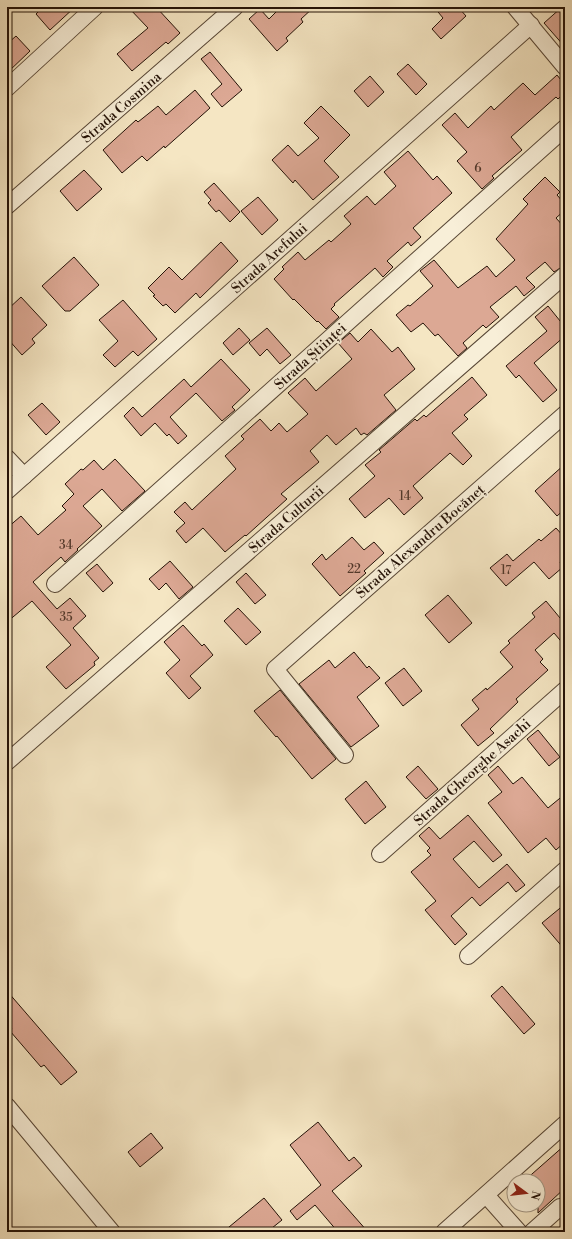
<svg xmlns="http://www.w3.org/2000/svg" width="572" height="1239" font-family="'Libre Bodoni',serif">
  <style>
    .building { fill: #dca894; stroke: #241207 }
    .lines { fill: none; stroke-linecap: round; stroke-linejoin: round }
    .minor-casing { stroke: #584736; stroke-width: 18 }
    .minor { stroke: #f8efd8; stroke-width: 16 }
    .labels { text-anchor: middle; stroke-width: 4; stroke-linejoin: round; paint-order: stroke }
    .number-label { font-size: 12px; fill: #52382a }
    .street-label { font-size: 14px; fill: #241207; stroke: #f8efd8 }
  </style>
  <rect width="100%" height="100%" fill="#f5e6c3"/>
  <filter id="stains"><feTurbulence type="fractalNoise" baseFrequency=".005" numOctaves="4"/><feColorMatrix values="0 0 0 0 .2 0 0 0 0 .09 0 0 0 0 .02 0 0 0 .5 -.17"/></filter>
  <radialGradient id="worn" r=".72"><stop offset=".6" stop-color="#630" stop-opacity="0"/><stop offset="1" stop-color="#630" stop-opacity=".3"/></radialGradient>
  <g class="building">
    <path d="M 43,7 L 75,7 L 50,30 L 36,14 Z"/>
    <path d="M 128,7 L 156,7 L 180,33 L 168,44 L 166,42 L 132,71 L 117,54 L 148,28 Z"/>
    <path d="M 281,7 L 314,7 L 301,19 L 303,22 L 286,38 L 288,41 L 277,51 L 249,19 L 260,9 L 269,19 Z"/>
    <path d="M 434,7 L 458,7 L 466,16 L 441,39 L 432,29 L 443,18 Z"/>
    <path d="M 562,7 L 565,7 L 565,47 L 544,23 Z"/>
    <path d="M 16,36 L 30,51 L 7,73 L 7,44 Z"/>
    <path d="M 210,52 L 242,90 L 222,107 L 211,94 L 222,84 L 201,59 Z"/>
    <path d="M 408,64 L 427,84 L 416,95 L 397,74 Z"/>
    <path d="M 557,75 L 565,85 L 565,93 L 558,99 L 556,97 L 511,137 L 522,150 L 492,176 L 494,178 L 482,189 L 457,161 L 467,152 L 442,125 L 455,113 L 468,128 L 491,106 L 494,110 L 523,83 L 535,95 Z"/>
    <path d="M 370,76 L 384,92 L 368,107 L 354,91 Z"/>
    <path d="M 195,90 L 210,108 L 165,148 L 164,146 L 147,161 L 142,156 L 122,173 L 103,150 L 136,120 L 138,122 L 158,106 L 166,115 Z"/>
    <path d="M 321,106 L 350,135 L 324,161 L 339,177 L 313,200 L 295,180 L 293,183 L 272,160 L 288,145 L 298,156 L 319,138 L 304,123 Z"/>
    <path d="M 408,151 L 433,180 L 437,176 L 452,193 L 413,228 L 421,237 L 411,246 L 408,242 L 387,261 L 393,267 L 383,277 L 375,268 L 334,304 L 335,305 L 331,309 L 339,317 L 326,329 L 318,321 L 317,322 L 294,299 L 293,300 L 274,279 L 284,269 L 282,267 L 298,252 L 305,260 L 329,240 L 331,242 L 351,224 L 344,216 L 367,196 L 375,205 L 396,186 L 384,172 Z"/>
    <path d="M 84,170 L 102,189 L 77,211 L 60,191 Z"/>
    <path d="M 545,177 L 560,192 L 557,195 L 565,204 L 565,210 L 556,218 L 565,228 L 565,265 L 554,272 L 545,262 L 526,278 L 535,287 L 524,296 L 516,286 L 490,307 L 499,317 L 486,328 L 483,325 L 463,343 L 467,348 L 458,356 L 438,334 L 435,336 L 423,323 L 411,332 L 396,315 L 408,305 L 410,306 L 433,286 L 420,271 L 434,260 L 458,288 L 487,266 L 496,277 L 515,260 L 496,239 L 528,204 L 523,199 Z"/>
    <path d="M 214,183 L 240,212 L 230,222 L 219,210 L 216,212 L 208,203 L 211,200 L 204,192 Z"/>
    <path d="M 258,197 L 278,220 L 262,235 L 241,211 Z"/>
    <path d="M 221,242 L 238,261 L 200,298 L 196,293 L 175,313 L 166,304 L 163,306 L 153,296 L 155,295 L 148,288 L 169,267 L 182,280 Z"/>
    <path d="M 74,257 L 99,285 L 70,311 L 65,311 L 42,286 Z"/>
    <path d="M 21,297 L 47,325 L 32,339 L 35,343 L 22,355 L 7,338 L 7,310 Z"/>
    <path d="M 123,300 L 157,339 L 138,356 L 133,351 L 115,367 L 103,355 L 118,341 L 99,320 Z"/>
    <path d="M 548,306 L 565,327 L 565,336 L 534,363 L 557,390 L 543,402 L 519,375 L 516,378 L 506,366 L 547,331 L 535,317 Z"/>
    <path d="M 239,328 L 250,340 L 233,355 L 223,343 Z"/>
    <path d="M 267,328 L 291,355 L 280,364 L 267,349 L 260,356 L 249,343 Z"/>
    <path d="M 371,329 L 392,352 L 398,347 L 415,369 L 384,395 L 396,410 L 367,435 L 364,433 L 361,435 L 356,428 L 336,445 L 327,435 L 310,451 L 319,462 L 281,494 L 287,499 L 246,536 L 245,535 L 225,552 L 203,528 L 186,543 L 176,531 L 185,523 L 174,512 L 185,502 L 192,510 L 236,469 L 225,456 L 244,439 L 241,436 L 260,419 L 271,431 L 279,423 L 287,432 L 308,414 L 288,393 L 305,378 L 316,391 L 352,359 L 338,343 L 350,333 L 358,342 Z"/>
    <path d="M 221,359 L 250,390 L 232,407 L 235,410 L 222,421 L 196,393 L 170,417 L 187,436 L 178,444 L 169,434 L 167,436 L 155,423 L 141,436 L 124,416 L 133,407 L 142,417 L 184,379 L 191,387 Z"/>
    <path d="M 472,377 L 487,395 L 464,415 L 468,419 L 452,433 L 472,456 L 463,465 L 450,453 L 413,486 L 423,498 L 404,515 L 389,498 L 365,518 L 349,499 L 375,476 L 365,465 L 381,452 L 379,450 L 415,419 L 417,421 L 424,415 L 426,417 Z"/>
    <path d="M 42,403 L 60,422 L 46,435 L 28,415 Z"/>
    <path d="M 115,459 L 145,491 L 122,511 L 102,489 L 83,506 L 102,526 L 77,549 L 78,550 L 65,562 L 61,557 L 33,582 L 57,609 L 70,598 L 86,616 L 73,628 L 99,658 L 94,662 L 95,665 L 66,689 L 46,667 L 71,645 L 32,601 L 7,622 L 7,528 L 21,516 L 38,535 L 66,510 L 62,506 L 74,494 L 65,484 L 81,469 L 83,470 L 94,460 L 103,470 Z"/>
    <path d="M 565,464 L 565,509 L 557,516 L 535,491 Z"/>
    <path d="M 556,528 L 565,538 L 565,558 L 560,562 L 563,567 L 549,579 L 534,562 L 506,586 L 490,568 L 507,554 L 513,561 L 539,539 L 541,541 Z"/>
    <path d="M 352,537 L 364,550 L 374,542 L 384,553 L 364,571 L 366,573 L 340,596 L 312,564 L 322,554 L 326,560 Z"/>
    <path d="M 170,561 L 193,587 L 179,599 L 166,583 L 159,590 L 149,579 Z"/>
    <path d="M 97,564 L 113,583 L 103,592 L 86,573 Z"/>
    <path d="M 246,573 L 266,595 L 255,604 L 236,582 Z"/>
    <path d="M 448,595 L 472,623 L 449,643 L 425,615 Z"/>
    <path d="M 546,601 L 565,624 L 565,646 L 554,633 L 535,650 L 543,659 L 540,662 L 548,670 L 516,699 L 518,702 L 490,729 L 494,733 L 478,746 L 461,725 L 479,709 L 472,700 L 486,688 L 487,690 L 513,667 L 500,652 L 510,643 L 508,641 L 535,617 L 532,613 Z"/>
    <path d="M 238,608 L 261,632 L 246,645 L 224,621 Z"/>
    <path d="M 183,625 L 202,646 L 204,644 L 213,655 L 190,676 L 201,688 L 189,699 L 166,673 L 180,660 L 164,642 Z"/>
    <path d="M 354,652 L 367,668 L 369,666 L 380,678 L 357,697 L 379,726 L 351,747 L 299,684 L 329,660 L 335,668 Z"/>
    <path d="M 404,668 L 422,691 L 403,706 L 385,683 Z"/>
    <path d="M 280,690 L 336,759 L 312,779 L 277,736 L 276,737 L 254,711 Z"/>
    <path d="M 538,730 L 560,757 L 549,766 L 527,739 Z"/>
    <path d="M 418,766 L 438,789 L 426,799 L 406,777 Z"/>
    <path d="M 498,766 L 513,784 L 522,777 L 548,808 L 565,794 L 565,842 L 556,850 L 546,838 L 528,853 L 488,803 L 502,792 L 488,775 Z"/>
    <path d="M 366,781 L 386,807 L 365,824 L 345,799 Z"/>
    <path d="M 468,815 L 502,855 L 493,862 L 474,841 L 453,859 L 479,888 L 507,864 L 525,885 L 516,892 L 508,882 L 480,906 L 472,897 L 451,916 L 467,934 L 455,945 L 425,910 L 436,901 L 411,872 L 431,855 L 427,851 L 430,848 L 419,836 L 429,827 L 440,839 Z"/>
    <path d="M 565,904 L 565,950 L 542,923 Z"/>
    <path d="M 502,986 L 535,1024 L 524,1034 L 491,996 Z"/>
    <path d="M 7,991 L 77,1072 L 61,1085 L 44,1065 L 41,1067 L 10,1031 L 12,1029 L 7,1023 Z"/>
    <path d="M 318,1122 L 349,1161 L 354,1157 L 362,1166 L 332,1191 L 368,1232 L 338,1232 L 315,1205 L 297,1220 L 290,1211 L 321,1185 L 290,1145 Z"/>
    <path d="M 151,1133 L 163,1148 L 140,1167 L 128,1152 Z"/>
    <path d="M 565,1145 L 565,1188 L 538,1213 L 538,1181 L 524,1181 Z"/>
    <path d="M 264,1198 L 282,1220 L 267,1232 L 223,1232 Z"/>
  </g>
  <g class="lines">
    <g class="minor-casing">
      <g id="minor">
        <path d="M 515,7 L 565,67"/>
        <path d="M 7,88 L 95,7"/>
        <path d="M 7,206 L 235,7"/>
        <path d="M 7,458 L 24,476"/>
        <path d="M 7,491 L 531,25"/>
        <path d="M 55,584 L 565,128"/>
        <path d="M 345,755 L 275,669 L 565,414"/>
        <path d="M 7,762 L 565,275"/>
        <path d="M 380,854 L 565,690"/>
        <path d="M 468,956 L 565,870"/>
        <path d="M 7,1106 L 112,1232"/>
        <path d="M 486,1195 L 519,1232"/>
        <path d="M 444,1232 L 565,1124"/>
        <path d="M 532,1232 L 560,1207 L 565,1212"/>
      </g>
    </g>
    <use href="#minor" class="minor"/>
  </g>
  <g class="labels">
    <g class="number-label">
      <text x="478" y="172">6</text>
      <text x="405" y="500">14</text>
      <text x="66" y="549">34</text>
      <text x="354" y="573">22</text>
      <text x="506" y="574">17</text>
      <text x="66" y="621">35</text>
    </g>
    <g class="street-label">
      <text transform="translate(121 107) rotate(-41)" y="5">Strada Cosmina</text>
      <text transform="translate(269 258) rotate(-42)" y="5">Strada Arefului</text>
      <text transform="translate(310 356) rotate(-42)" y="5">Strada Științei</text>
      <text transform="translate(286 519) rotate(-41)" y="5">Strada Culturii</text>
      <text transform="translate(420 541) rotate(-41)" y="5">Strada Alexandru Bocăneț</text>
      <text transform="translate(472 772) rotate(-42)" y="5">Strada Gheorghe Asachi</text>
    </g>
  </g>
  <rect width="572" height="1239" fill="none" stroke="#f5e6c3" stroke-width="24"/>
  <rect x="8" y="8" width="556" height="1223" fill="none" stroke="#241207" stroke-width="2"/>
  <rect x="12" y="12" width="548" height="1215" fill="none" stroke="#241207"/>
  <g transform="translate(526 1193) rotate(105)"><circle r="19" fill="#f8efd8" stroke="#a39784"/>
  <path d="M0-3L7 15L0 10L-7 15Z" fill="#8f2418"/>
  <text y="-6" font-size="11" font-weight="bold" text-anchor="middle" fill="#241207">N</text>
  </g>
  <rect width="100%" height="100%" filter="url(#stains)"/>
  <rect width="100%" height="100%" fill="url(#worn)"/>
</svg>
